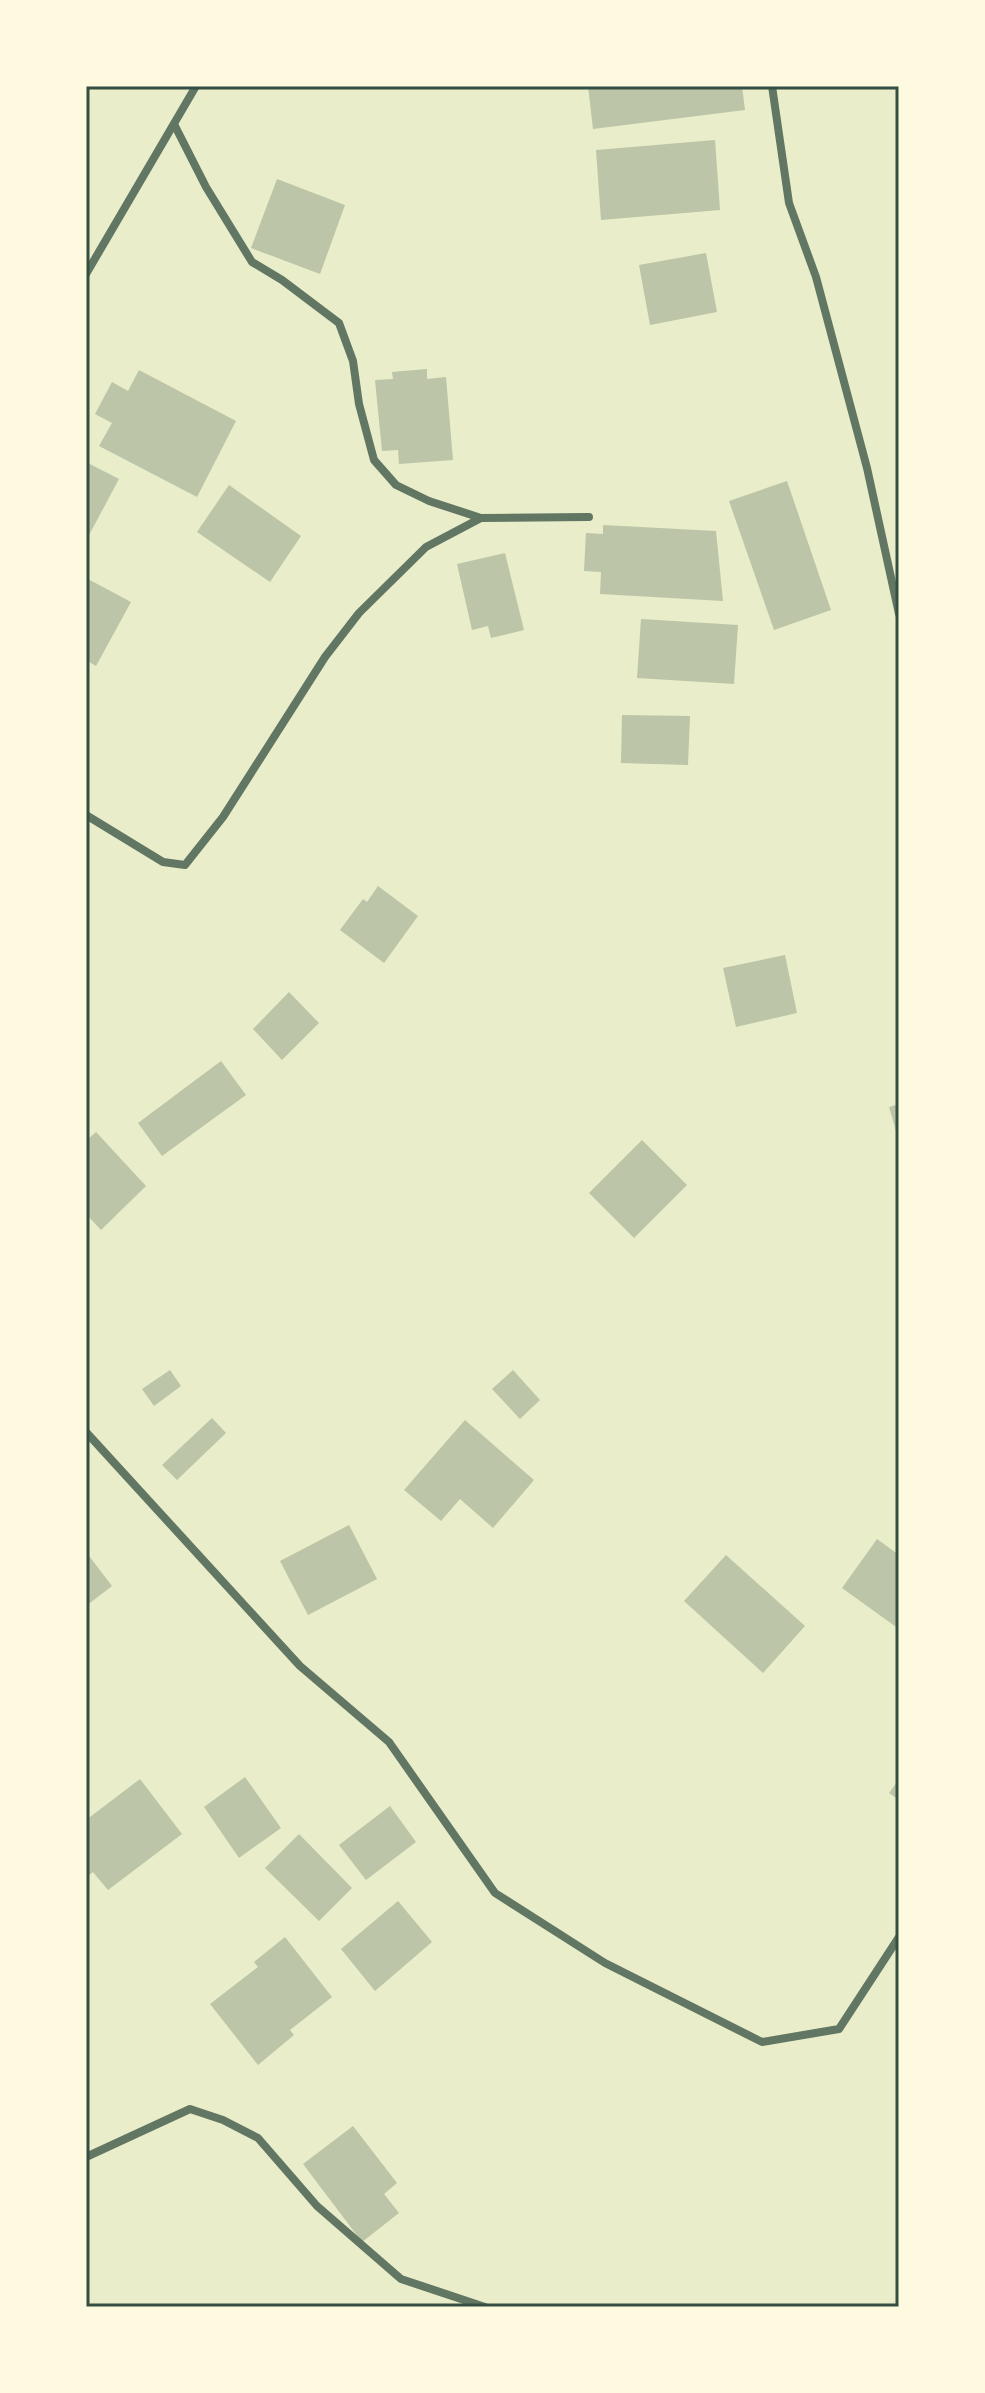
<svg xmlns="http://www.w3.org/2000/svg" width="985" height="2393" font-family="'Roboto Condensed',sans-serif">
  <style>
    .building { fill: #bcc5a7 }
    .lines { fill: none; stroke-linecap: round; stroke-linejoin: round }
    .minor { stroke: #617663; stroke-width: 8 }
    .neatline { fill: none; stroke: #344e41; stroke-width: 3 }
  </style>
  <rect width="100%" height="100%" fill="#e9edc9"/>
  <g class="building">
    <path d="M 588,86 L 742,86 L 745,110 L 593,129 Z"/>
    <path d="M 715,140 L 720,210 L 601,220 L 596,150 Z"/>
    <path d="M 277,179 L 345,205 L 320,274 L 251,248 Z"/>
    <path d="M 706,253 L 717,312 L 650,325 L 639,265 Z"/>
    <path d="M 427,369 L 427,379 L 446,377 L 453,460 L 399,464 L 398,450 L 382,451 L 375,380 L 393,379 L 392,372 Z"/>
    <path d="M 139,370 L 236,421 L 197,497 L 99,446 L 112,423 L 95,414 L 112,382 L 128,391 Z"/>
    <path d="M 86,462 L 119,479 L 88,537 L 86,535 Z"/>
    <path d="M 787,481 L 831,610 L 774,630 L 729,501 Z"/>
    <path d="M 229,485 L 301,536 L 270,582 L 197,532 Z"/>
    <path d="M 603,525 L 716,531 L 723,601 L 600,594 L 601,572 L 584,571 L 586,533 L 603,534 Z"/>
    <path d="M 505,553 L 524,630 L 491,638 L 488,626 L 472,630 L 457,564 Z"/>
    <path d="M 86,578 L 131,602 L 96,666 L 86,660 Z"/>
    <path d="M 641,619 L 738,625 L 734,684 L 637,678 Z"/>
    <path d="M 622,715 L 690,716 L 688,765 L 621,763 Z"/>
    <path d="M 378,886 L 418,916 L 384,963 L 340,930 L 363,899 L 367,902 Z"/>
    <path d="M 785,955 L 797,1013 L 736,1027 L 723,968 Z"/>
    <path d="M 289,992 L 319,1023 L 282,1060 L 253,1029 Z"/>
    <path d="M 221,1061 L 246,1095 L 162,1156 L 138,1123 Z"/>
    <path d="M 899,1104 L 899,1138 L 898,1138 L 889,1107 Z"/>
    <path d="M 96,1132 L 146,1186 L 101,1230 L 86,1214 L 86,1141 Z"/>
    <path d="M 642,1140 L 687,1185 L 634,1238 L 589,1193 Z"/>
    <path d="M 170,1370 L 181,1386 L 154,1406 L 142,1389 Z"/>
    <path d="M 513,1370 L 540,1400 L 520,1419 L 492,1389 Z"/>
    <path d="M 212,1418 L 226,1433 L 177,1480 L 162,1465 Z"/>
    <path d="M 465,1420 L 534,1480 L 493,1528 L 460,1499 L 441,1521 L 404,1490 Z"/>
    <path d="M 349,1525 L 377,1579 L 308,1615 L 280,1561 Z"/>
    <path d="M 877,1539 L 899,1555 L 899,1629 L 842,1588 Z"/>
    <path d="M 86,1552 L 112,1586 L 86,1606 Z"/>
    <path d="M 726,1555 L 805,1626 L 763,1673 L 684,1601 Z"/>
    <path d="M 245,1777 L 281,1828 L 239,1858 L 204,1807 Z"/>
    <path d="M 140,1779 L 182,1834 L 108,1890 L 93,1872 L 89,1875 L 86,1872 L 86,1820 Z"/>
    <path d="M 899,1779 L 899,1800 L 889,1793 Z"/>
    <path d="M 390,1806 L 416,1842 L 366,1880 L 339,1845 Z"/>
    <path d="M 299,1834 L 352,1888 L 319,1921 L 265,1868 Z"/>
    <path d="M 398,1901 L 432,1942 L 375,1991 L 341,1949 Z"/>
    <path d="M 285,1937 L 332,1997 L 290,2030 L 294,2035 L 258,2065 L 210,2004 L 258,1967 L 254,1962 Z"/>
    <path d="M 353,2126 L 397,2183 L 384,2194 L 399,2213 L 362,2242 L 303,2164 Z"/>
  </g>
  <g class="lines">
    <g class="minor">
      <path d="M 772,86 L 789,203 L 816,277 L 867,468 L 899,614"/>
      <path d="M 174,124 L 206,187 L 252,262 L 282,280 L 339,323 L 353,361 L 359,404 L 374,460 L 396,485 L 429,501 L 481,518"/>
      <path d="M 86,274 L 196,86"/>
      <path d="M 86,815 L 163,862 L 185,865 L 223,817 L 325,657 L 359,613 L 426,547 L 481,518 L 589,517"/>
      <path d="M 86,1432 L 300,1666 L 389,1742 L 495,1893 L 605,1963 L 762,2042 L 839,2029 L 899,1937"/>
      <path d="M 86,2157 L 190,2109 L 223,2120 L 258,2138 L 317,2206 L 401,2279 L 485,2307"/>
    </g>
  </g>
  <rect width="985" height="2393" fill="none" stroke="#fefae0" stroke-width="176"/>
  <rect x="88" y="88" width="809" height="2217" class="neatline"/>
</svg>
